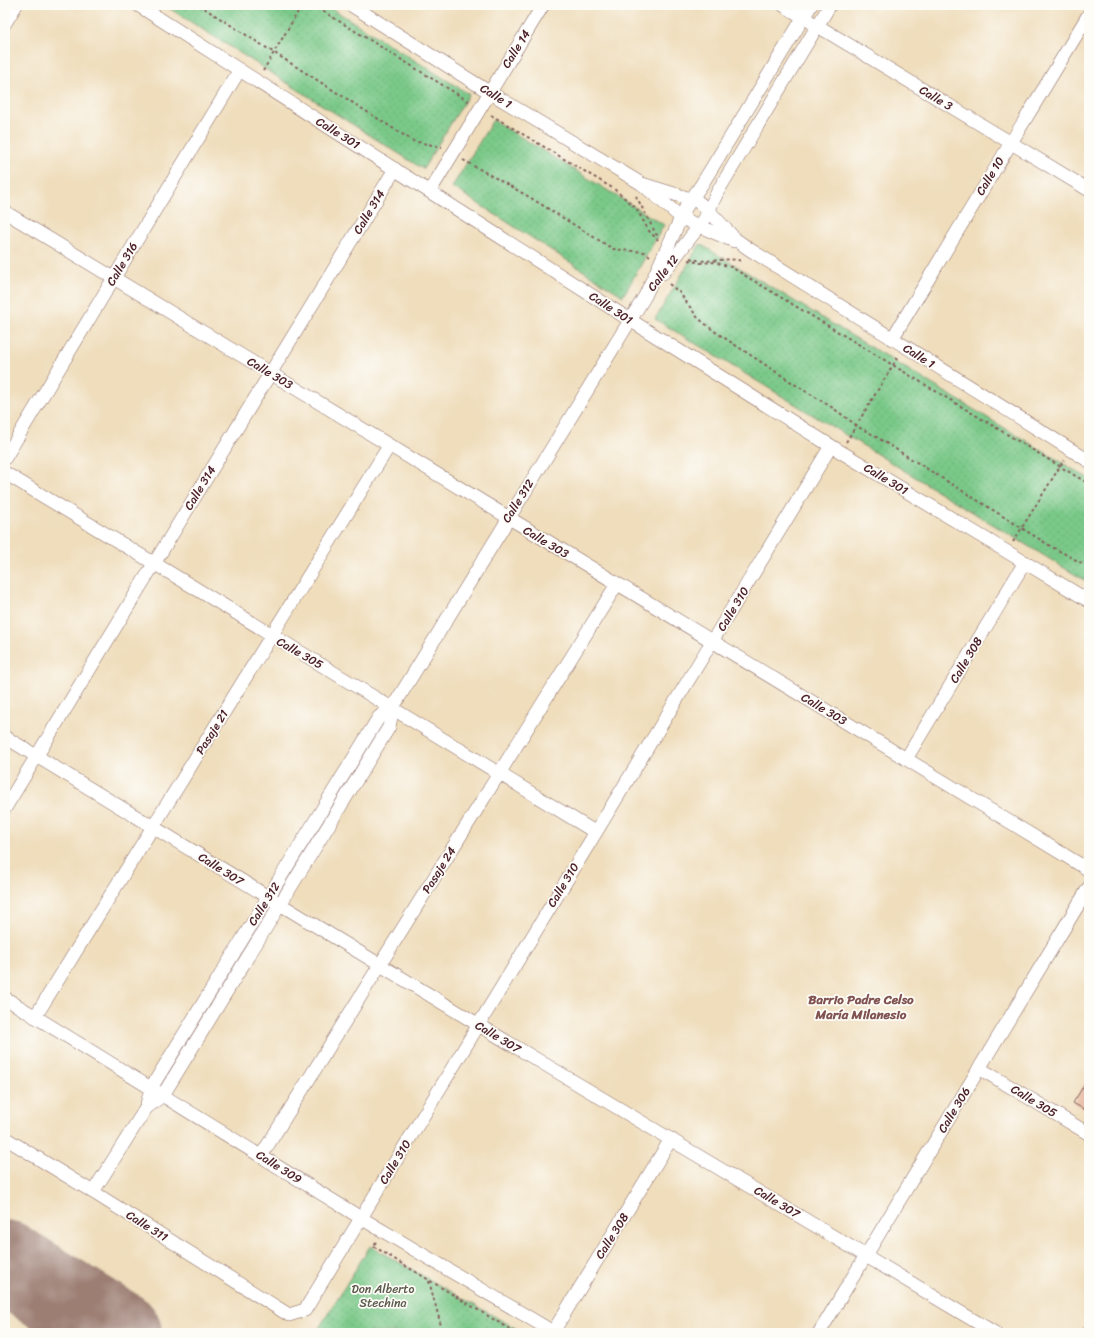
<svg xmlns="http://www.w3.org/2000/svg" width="1094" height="1338" font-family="Sriracha,sans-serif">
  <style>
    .park { fill: url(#park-dots); stroke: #62745a }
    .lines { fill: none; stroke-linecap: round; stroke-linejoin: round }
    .runway { stroke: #9c7e73; stroke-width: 84 }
    .building { fill: #e4b49a }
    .minor-casing { stroke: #84625d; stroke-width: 14 }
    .path { stroke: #84625d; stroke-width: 2; stroke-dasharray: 3 3; stroke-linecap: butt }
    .minor { stroke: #fff; stroke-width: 13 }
    .labels { text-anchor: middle; stroke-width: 3.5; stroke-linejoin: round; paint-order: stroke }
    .street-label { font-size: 12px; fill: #4a1f2b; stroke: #fdfcf7 }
    .park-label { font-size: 12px; fill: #5b5a4c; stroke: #fdfcf7 }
    .neighbourhood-label { font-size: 13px; font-weight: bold; fill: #805352; stroke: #fdfcf7 }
  </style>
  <defs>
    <pattern id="park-dots" width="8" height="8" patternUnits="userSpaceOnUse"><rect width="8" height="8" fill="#7ac989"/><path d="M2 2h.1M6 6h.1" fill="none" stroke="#6bac76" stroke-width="1.8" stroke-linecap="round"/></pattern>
  </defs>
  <rect width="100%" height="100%" fill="#fdfcf7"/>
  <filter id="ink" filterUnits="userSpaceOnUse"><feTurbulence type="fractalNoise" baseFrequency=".025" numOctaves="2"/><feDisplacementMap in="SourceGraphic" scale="8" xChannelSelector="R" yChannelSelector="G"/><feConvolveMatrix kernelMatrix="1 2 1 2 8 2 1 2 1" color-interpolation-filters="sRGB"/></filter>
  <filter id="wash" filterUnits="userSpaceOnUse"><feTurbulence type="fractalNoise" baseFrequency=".012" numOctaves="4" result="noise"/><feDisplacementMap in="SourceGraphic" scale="16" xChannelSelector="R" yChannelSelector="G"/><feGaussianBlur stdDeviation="0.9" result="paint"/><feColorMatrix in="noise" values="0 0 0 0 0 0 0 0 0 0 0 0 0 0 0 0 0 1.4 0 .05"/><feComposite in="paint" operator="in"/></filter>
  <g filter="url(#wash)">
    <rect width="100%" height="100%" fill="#efddbb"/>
    <g class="park">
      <path d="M 164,5 L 326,5 L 469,94 L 423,169 Z"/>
      <path d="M 493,120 L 664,225 L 623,296 L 452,187 Z"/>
      <path d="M 700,244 L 1089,479 L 1089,583 L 655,319 Z"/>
      <path d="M 370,1246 L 524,1333 L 316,1333 Z"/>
    </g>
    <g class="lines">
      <path class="runway" d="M 5,1262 L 120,1333"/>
    </g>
    <g id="blocks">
      <path class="building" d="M 1089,1077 L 1089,1112 L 1073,1103 Z"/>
    </g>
  </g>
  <g filter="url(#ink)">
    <use href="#blocks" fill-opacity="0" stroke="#84625d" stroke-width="1"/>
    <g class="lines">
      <g class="minor-casing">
        <g id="minor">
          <path d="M 138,5 L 630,320 L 831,446 L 1089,601"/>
          <path d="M 351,5 L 489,92 L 642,184 L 677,214 L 690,222 L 734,241"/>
          <path d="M 783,5 L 1089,190"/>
          <path d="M 5,23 L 16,5"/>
          <path d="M 642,184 L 697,201 L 709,211 L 735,239 L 749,249 L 1089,461"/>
          <path d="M 430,191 L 543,5"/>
          <path d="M 5,212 C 365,433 728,650 1089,870"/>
          <path d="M 663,273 L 704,220 L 718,191 L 830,5"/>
          <path d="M 892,339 L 1089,14"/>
          <path d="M 5,458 L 239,71"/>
          <path d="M 5,473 C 202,592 399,712 595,832"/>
          <path d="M 5,737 L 479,1025 L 995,1333"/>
          <path d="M 906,759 L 1025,562"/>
          <path d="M 5,808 L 395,169"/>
          <path d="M 5,998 L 361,1218 L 555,1333"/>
          <path d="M 35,1017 L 389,446"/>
          <path d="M 979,1068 L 1089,1134"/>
          <path d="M 146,1108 L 163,1095 L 389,727 L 393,707 L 645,296 L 686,207 L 702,184 L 811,5"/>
          <path d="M 5,1138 L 93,1192 L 289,1315 L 305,1310 L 831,446"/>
          <path d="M 261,1156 L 617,584"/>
          <path d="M 93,1192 L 146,1108 L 151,1088 L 379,717 L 393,707"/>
          <path d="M 553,1332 L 671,1139"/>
          <path d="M 819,1333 L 1089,887"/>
          <path d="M 1088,1333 L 1089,1332"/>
        </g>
      </g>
      <g class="path">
        <path d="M 199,5 L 413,141 L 442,147"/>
        <path d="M 313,5 L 470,102"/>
        <path d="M 332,5 L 340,10"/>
        <path d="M 263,71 L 302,5"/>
        <path d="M 491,115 L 614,189 L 636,208 L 649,231 L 658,240"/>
        <path d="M 463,160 L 526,195 L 613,249 L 644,252 L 650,256"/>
        <path d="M 636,196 L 656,234 L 660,237"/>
        <path d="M 690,258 C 706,265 725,256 742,261"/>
        <path d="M 688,260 L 700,263 L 714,262 L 731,267 L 1089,484"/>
        <path d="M 669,284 L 679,292 L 698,318 L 714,331 L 799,387 L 833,408 L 860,428 L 870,433 L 1052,547 L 1089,567"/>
        <path d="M 846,442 L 898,357"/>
        <path d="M 1013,542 L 1064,460"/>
        <path d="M 376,1242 L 373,1246 L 516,1333"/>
        <path d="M 429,1281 L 443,1333"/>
      </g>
      <use href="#minor" class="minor"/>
    </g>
  </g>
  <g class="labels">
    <g class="street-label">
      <text transform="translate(516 49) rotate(-58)" y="4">Calle 14</text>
      <text transform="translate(496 96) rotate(32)" y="4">Calle 1</text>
      <text transform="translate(936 98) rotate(31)" y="4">Calle 3</text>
      <text transform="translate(338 133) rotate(32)" y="4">Calle 301</text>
      <text transform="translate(990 176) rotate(-59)" y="4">Calle 10</text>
      <text transform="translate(369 212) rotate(-59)" y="4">Calle 314</text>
      <text transform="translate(122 264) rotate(-59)" y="4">Calle 316</text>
      <text transform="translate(663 273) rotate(-52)" y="4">Calle 12</text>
      <text transform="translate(611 308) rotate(33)" y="4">Calle 301</text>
      <text transform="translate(919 356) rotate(32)" y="4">Calle 1</text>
      <text transform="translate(270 373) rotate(31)" y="4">Calle 303</text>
      <text transform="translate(886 479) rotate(31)" y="4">Calle 301</text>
      <text transform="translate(200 488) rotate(-59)" y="4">Calle 314</text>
      <text transform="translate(518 501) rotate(-58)" y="4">Calle 312</text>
      <text transform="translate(546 542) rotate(31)" y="4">Calle 303</text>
      <text transform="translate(733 609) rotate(-59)" y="4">Calle 310</text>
      <text transform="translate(300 653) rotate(30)" y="4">Calle 305</text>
      <text transform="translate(966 660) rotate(-59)" y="4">Calle 308</text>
      <text transform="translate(824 709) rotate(31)" y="4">Calle 303</text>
      <text transform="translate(212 732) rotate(-58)" y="4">Pasaje 21</text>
      <text transform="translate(221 869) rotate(32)" y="4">Calle 307</text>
      <text transform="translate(439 870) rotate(-58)" y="4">Pasaje 24</text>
      <text transform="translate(563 885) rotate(-59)" y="4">Calle 310</text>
      <text transform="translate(264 904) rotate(-58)" y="4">Calle 312</text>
      <text transform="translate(498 1037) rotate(31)" y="4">Calle 307</text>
      <text transform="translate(1034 1101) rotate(31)" y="4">Calle 305</text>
      <text transform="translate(954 1110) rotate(-59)" y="4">Calle 306</text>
      <text transform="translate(395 1162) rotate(-59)" y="4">Calle 310</text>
      <text transform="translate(279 1167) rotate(32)" y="4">Calle 309</text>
      <text transform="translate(777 1202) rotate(31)" y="4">Calle 307</text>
      <text transform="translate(147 1226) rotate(32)" y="4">Calle 311</text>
      <text transform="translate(612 1236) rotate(-58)" y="4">Calle 308</text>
    </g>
    <g class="park-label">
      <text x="383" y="1293">Don Alberto<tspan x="383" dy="14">Stechina</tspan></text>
    </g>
    <g class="neighbourhood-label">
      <text x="861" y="1004">Barrio Padre Celso<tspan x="861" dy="15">María Milanesio</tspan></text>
    </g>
  </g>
  <rect width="1094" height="1338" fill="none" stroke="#fdfcf7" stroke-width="20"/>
</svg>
